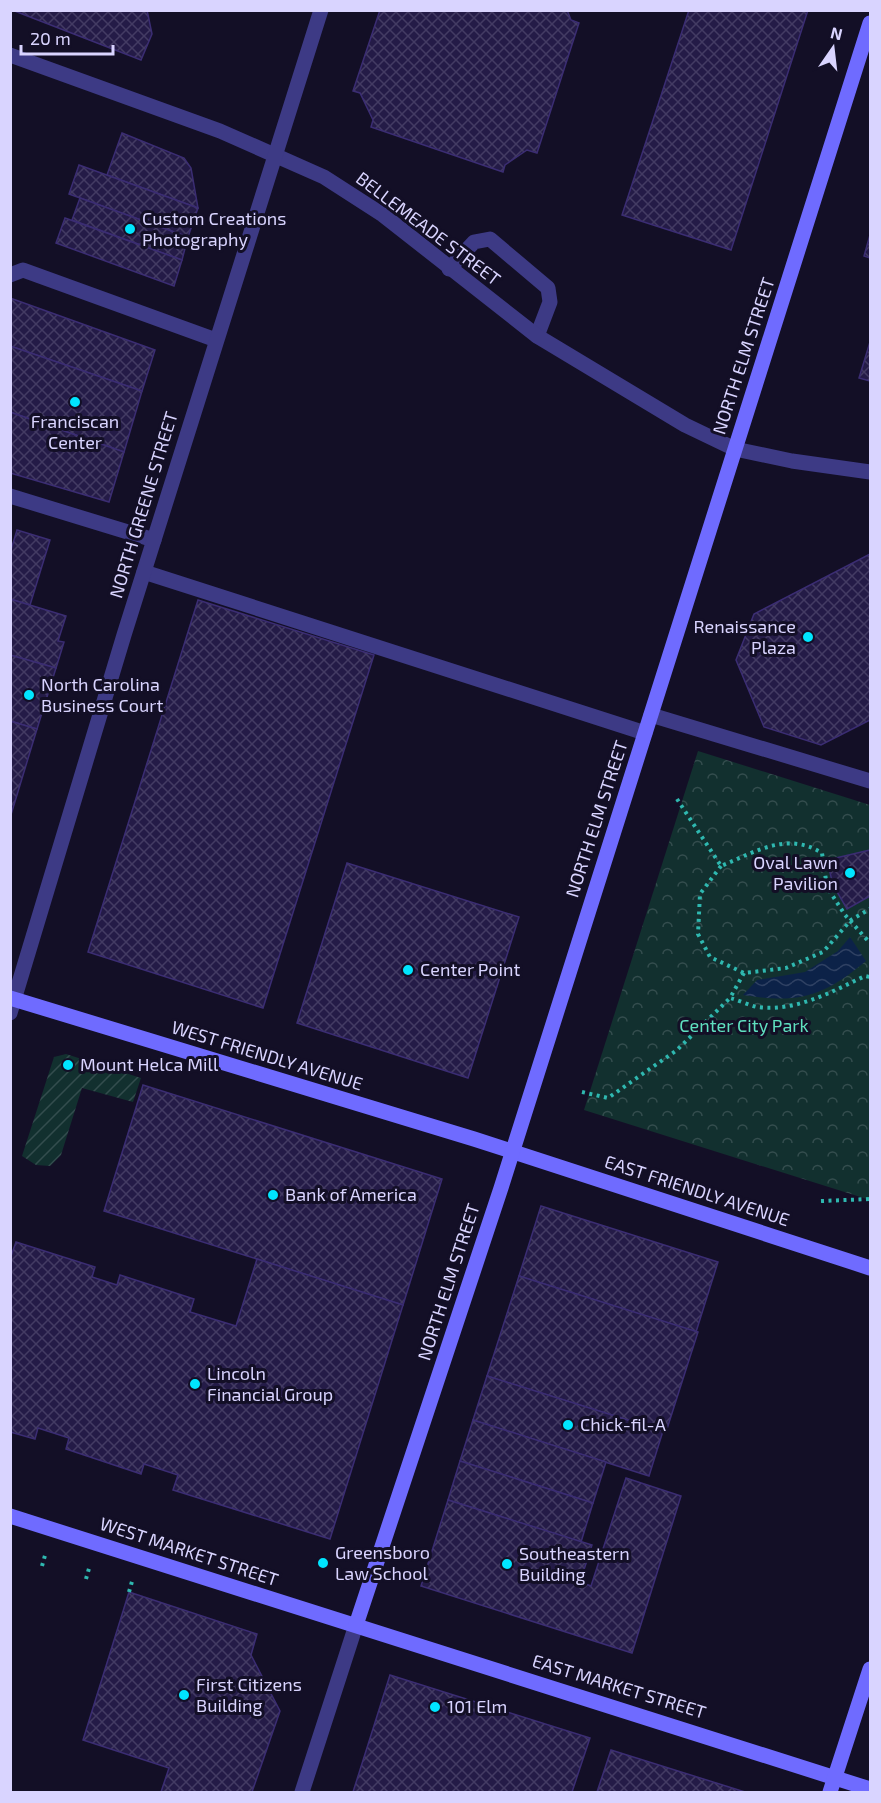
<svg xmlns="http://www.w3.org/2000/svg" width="881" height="1803" font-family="'Exo 2',sans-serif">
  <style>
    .park { fill: url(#park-crowns) }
    .garden { fill: url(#garden-furrows) }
    .water { fill: url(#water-waves) }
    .building { fill: url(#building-cross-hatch); stroke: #3b2d73; stroke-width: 1.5 }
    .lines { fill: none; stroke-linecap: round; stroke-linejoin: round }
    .path { stroke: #2fb8b0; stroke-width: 4; stroke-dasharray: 3 4.5; stroke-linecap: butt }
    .service { stroke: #3d3a85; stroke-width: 15 }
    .minor { stroke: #3d3a85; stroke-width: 15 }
    .tertiary { stroke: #3d3a85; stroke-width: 15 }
    .secondary { stroke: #6f6bff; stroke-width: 15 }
    .poi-dot { fill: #00e5ff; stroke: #130f26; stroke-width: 2 }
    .labels { text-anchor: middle; stroke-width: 6; stroke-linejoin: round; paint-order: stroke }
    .poi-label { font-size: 18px; fill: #d9d4ff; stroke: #130f26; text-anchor: start }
    .street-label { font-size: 18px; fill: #d9d4ff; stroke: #130f26 }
    .park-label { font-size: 18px; fill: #5fe0c0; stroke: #130f26 }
  </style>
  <defs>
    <pattern id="park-crowns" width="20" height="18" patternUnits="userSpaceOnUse" patternTransform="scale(1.5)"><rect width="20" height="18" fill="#12302f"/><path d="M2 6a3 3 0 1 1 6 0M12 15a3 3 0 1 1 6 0" fill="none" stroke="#344d4e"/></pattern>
    <pattern id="garden-furrows" width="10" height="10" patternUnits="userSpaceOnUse" patternTransform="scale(1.5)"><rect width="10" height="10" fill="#12302f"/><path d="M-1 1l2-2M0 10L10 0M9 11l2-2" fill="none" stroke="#344d4e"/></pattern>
    <pattern id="water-waves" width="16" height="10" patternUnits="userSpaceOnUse" patternTransform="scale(1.5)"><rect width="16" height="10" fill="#0c2248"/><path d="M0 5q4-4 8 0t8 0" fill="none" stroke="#2f4163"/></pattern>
    <pattern id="building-cross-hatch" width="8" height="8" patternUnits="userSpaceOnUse" patternTransform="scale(1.5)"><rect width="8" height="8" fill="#241b47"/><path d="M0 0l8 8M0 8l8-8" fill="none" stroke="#433b63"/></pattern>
  </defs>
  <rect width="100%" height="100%" fill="#130f26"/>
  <path class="park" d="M 698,751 L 870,805 L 870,1200 L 584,1110 Z"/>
  <path class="garden" d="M 66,1054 L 141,1078 L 133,1102 L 82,1088 L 61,1155 L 50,1166 L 36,1165 L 22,1156 L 54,1057 Z"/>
  <path class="water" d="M 850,937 L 866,961 C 823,997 798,1004 743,995 L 757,980 L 805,972 L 838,951 Z"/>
  <g class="building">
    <path d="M 12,10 L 147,10 L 152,34 L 141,60 Z"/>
    <path d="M 380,10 L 567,10 L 571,20 L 579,23 L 537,153 L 527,150 L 505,165 L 503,172 L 371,127 L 373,120 L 360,93 L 353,91 Z"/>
    <path d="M 689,10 L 808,10 L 731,250 L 622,215 Z"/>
    <path d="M 122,133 L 184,158 L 191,168 L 198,208 L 107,175 Z"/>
    <path d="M 79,165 L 198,208 L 188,237 L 69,194 Z"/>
    <path d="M 80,198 L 188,237 L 182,260 L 72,220 Z"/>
    <path d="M 65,218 L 182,260 L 174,286 L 56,243 Z"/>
    <path d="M 870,235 L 870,258 L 864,256 Z"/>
    <path d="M 10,298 L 155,350 L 142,391 L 10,346 Z"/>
    <path d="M 870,342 L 870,381 L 859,378 Z"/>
    <path d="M 10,346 L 142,391 L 124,452 L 10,412 Z"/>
    <path d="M 10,412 L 124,452 L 109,502 L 10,473 Z"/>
    <path d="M 17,530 L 50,540 L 30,605 L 10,599 L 10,553 Z"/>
    <path d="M 870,554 L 870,720 L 821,745 L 764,727 L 736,660 L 754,614 Z"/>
    <path d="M 10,599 L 66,616 L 58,641 L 64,642 L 56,668 L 10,655 Z"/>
    <path d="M 198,600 L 374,655 L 263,1008 L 88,952 Z"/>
    <path d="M 10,655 L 56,668 L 37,729 L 10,721 Z"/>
    <path d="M 10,721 L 37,729 L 10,818 Z"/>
    <path d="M 870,850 L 870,896 L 847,909 L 833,885 L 827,860 Z"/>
    <path d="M 347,863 L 519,917 L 468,1078 L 297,1023 Z"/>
    <path d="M 143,1085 L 442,1179 L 403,1305 L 104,1211 Z"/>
    <path d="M 541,1206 L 718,1262 L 696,1332 L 519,1276 Z"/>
    <path d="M 16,1242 L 95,1267 L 92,1277 L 117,1285 L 120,1275 L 194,1299 L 190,1312 L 236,1326 L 257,1259 L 403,1305 L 330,1539 L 173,1490 L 178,1475 L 144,1464 L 141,1474 L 66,1449 L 69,1438 L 38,1428 L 35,1439 L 10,1432 L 10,1259 Z"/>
    <path d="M 519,1276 L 698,1332 L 666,1432 L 487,1376 Z"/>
    <path d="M 487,1376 L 663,1431 L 649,1476 L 473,1420 Z"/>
    <path d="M 473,1420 L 606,1462 L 593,1503 L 460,1461 Z"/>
    <path d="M 460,1461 L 593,1503 L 581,1542 L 448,1500 Z"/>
    <path d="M 626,1478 L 681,1496 L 632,1653 L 421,1586 L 448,1500 L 592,1545 L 580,1582 L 591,1586 Z"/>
    <path d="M 129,1592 L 257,1634 L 251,1655 L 280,1711 L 252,1792 L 161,1792 L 169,1768 L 83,1740 Z"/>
    <path d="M 390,1675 L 590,1738 L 572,1792 L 353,1792 Z"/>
    <path d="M 611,1750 L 745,1792 L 597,1792 Z"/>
  </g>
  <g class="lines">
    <g class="path">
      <path d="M 677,799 L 721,866 C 755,852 787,831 822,853 L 827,887 L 845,915 L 870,943"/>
      <path d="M 721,866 L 700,894 L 698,934 L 710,957 L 744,973 L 786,968 L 823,952 L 851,920 L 870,909"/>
      <path d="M 744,973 L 730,998 C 738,1000 748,1005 757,1007 C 796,1012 831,992 865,976 L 870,977"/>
      <path d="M 582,1092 L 608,1098 L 677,1050 L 730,998"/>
      <path d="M 821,1201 L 870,1199"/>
      <path d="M 42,1566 L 46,1552"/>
      <path d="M 86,1579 L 90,1565"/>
      <path d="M 129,1592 L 133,1578"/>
    </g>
    <g class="service">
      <path d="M 449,269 L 474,242 L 490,239 L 548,288 L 550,302 L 537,336"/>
      <path d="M 10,275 L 23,270 L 216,340"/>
      <path d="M 144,572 L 645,733"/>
      <path d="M 651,715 L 870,781"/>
    </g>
    <path class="minor" d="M 10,496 L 154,540"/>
    <g class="tertiary">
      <path d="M 10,55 L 220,131 L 324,177 L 383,215 L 537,336 L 685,425 L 735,449 L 792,461 L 870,472"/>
      <path d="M 10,1013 L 124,635 L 321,10"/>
      <path d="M 302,1792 L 356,1625"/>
    </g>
    <g class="secondary">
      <path d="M 10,998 L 474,1139 L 870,1268"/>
      <path d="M 10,1516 L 870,1789"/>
      <path d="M 356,1625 L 501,1188 L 870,23"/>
      <path d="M 830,1792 L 870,1669"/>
    </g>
  </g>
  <g class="poi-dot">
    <circle cx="130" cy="229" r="6"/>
    <circle cx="75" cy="402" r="6"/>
    <circle cx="808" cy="637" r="6"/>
    <circle cx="29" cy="695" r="6"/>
    <circle cx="850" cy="873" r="6"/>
    <circle cx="408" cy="970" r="6"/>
    <circle cx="68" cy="1065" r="6"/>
    <circle cx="273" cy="1195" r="6"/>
    <circle cx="195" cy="1384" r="6"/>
    <circle cx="568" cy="1425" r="6"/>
    <circle cx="323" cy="1563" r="6"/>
    <circle cx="507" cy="1564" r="6"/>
    <circle cx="184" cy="1695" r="6"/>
    <circle cx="435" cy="1707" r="6"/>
  </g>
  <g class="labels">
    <g class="poi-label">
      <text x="142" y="225">Custom Creations<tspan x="142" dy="21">Photography</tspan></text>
      <text x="75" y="428" text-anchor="middle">Franciscan<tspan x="75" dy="21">Center</tspan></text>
      <text x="796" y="633" text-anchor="end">Renaissance<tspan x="796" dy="21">Plaza</tspan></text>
      <text x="41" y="691">North Carolina<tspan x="41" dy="21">Business Court</tspan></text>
      <text x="838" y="869" text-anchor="end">Oval Lawn<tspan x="838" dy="21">Pavilion</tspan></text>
      <text x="420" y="976">Center Point</text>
      <text x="80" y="1071">Mount Helca Mill</text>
      <text x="285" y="1201">Bank of America</text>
      <text x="207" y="1380">Lincoln<tspan x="207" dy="21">Financial Group</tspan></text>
      <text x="580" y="1431">Chick-fil-A</text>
      <text x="335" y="1559">Greensboro<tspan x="335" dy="21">Law School</tspan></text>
      <text x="519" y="1560">Southeastern<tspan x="519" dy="21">Building</tspan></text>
      <text x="196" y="1691">First Citizens<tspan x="196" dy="21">Building</tspan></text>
      <text x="447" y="1713">101 Elm</text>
    </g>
    <g class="street-label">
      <text transform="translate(428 229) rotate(37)" y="6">BELLEMEADE STREET</text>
      <text transform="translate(744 356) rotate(-72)" y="6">NORTH ELM STREET</text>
      <text transform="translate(144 505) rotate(-73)" y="6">NORTH GREENE STREET</text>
      <text transform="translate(597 819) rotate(-72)" y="6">NORTH ELM STREET</text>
      <text transform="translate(267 1056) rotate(17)" y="6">WEST FRIENDLY AVENUE</text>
      <text transform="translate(697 1191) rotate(18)" y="6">EAST FRIENDLY AVENUE</text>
      <text transform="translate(449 1282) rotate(-72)" y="6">NORTH ELM STREET</text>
      <text transform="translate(189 1552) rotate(18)" y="6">WEST MARKET STREET</text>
      <text transform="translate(619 1687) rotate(17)" y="6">EAST MARKET STREET</text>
    </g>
    <g class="park-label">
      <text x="744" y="1032">Center City Park</text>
    </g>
  </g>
  <rect width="881" height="1803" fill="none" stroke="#d9d4ff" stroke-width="24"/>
  <g transform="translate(833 48) rotate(14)" stroke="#130f26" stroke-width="4.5" paint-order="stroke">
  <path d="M0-4.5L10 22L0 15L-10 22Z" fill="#d9d4ff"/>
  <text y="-9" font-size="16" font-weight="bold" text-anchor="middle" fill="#d9d4ff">N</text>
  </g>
  <path d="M21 45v9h92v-9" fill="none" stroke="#d9d4ff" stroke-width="3"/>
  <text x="30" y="45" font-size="18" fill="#d9d4ff" stroke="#130f26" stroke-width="4.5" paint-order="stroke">20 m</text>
</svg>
